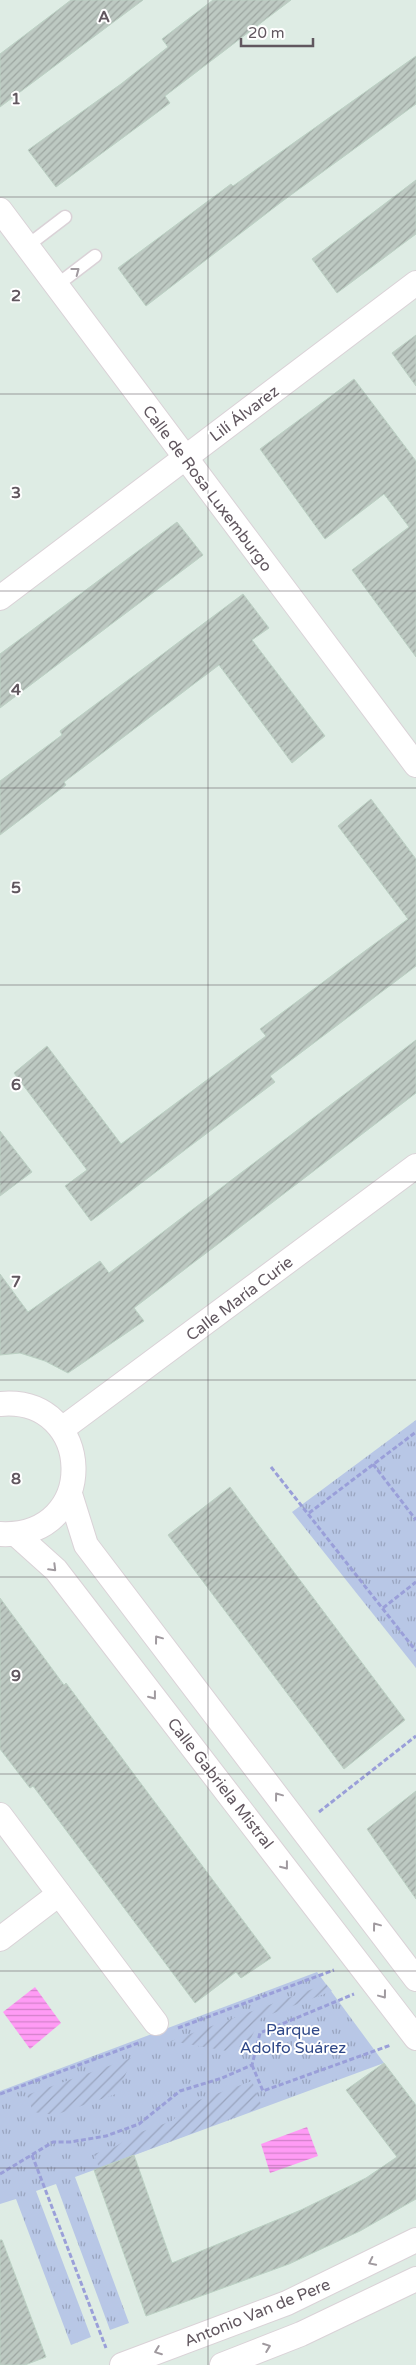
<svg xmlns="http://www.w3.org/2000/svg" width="416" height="2365" font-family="'Varela Round',sans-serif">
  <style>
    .grass { fill: url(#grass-tufts) }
    .garden { fill: url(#garden-furrows) }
    .water { fill: url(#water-rules) }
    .building { fill: url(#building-hatch); stroke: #bcd1c4 }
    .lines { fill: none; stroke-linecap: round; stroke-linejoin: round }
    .lane-casing { stroke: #dad2d7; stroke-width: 15 }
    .street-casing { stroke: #dad2d7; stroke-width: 26 }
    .path { stroke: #9a9fd9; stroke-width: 3; stroke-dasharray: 5 2.5; stroke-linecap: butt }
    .lane { stroke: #fff; stroke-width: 12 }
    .street { stroke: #fff; stroke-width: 24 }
    .oneway { stroke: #a09a9f }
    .grid { fill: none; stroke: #61575f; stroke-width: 1; stroke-opacity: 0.55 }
    .labels { text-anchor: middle; stroke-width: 4; stroke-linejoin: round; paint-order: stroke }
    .street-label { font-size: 16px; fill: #61575f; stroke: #fff }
    .park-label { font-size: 16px; fill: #2f4888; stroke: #fff }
    .grid-label { font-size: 16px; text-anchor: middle; font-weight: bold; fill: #61575f; stroke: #fff; stroke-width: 4; stroke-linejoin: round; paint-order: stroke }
  </style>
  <defs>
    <pattern id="grass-tufts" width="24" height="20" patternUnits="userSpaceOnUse" patternTransform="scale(1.25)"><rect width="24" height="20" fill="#b8c7e6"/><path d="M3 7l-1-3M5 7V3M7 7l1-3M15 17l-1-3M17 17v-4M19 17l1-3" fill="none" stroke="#99a4be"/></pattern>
    <pattern id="garden-furrows" width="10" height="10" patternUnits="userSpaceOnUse" patternTransform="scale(1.25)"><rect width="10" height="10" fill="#b8c7e6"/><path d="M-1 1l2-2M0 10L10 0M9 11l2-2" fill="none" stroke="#99a4be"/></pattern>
    <pattern id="water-rules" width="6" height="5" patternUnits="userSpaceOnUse" patternTransform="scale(1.25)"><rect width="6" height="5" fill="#ff9bf5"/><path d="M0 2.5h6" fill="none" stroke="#d281ca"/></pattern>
    <pattern id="building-hatch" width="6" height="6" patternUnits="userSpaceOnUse" patternTransform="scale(1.25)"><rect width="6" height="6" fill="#bdc9c2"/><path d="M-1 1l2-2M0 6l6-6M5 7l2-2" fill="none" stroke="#9da6a1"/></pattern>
  </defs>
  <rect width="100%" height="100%" fill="#deece4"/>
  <g class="grass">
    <path d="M 416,1420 L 416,1668 L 292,1512 Z"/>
    <path d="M 317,1972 L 384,2063 L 75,2177 L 129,2323 L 110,2330 L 56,2184 L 36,2191 L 91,2337 L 71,2345 L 16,2199 L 0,2204 L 0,2091 Z"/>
  </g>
  <g class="garden">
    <path d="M 326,1984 L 332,1991 L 261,2018 L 248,2044 L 227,2051 L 171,2041 Z"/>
    <path d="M 134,2057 L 116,2094 L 55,2115 L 33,2112 L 27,2095 Z"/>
    <path d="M 252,2081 L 262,2107 L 99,2168 L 94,2154 L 113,2148 L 135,2134 L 172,2121 L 191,2103 Z"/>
  </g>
  <g class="water">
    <path d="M 35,1987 L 61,2023 L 30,2049 L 3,2012 Z"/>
    <path d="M 307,2127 L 318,2156 L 270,2173 L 261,2144 Z"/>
  </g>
  <g class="building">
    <path d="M 71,0 L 143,0 L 0,107 L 0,54 Z"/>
    <path d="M 213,0 L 291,0 L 165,96 L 170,103 L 56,187 L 28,150 L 121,84 L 168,47 L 162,39 Z"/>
    <path d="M 416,56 L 416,104 L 284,200 L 146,306 L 118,268 L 231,184 L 233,186 Z"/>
    <path d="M 416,180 L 416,234 L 337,293 L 312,259 Z"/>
    <path d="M 416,335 L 416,386 L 392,353 Z"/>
    <path d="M 354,379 L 416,461 L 416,657 L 352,570 L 409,527 L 384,494 L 325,539 L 260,449 Z"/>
    <path d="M 177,522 L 203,555 L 0,708 L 0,654 Z"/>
    <path d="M 243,594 L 269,628 L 252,640 L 325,736 L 292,763 L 219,665 L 64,782 L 66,785 L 0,835 L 0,781 L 62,735 L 60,731 Z"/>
    <path d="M 371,799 L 416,859 L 416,966 L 270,1076 L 275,1082 L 91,1221 L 65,1186 L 87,1170 L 14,1073 L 47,1046 L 121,1144 L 266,1036 L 260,1029 L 408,919 L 338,826 Z"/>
    <path d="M 416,1040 L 416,1093 L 134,1308 L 144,1321 L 68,1373 L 45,1361 L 20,1353 L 0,1355 L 0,1274 L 28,1312 L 100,1261 L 109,1273 Z"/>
    <path d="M 0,1131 L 32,1172 L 0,1196 Z"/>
    <path d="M 230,1487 L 405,1720 L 344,1769 L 168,1535 Z"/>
    <path d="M 0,1598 L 64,1685 L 66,1683 L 271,1958 L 241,1978 L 236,1972 L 195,2003 L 33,1786 L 30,1788 L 0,1749 Z"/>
    <path d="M 416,1791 L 416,1899 L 367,1829 Z"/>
    <path d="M 384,2063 L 416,2105 L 416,2199 L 360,2231 L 289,2264 L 146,2316 L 94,2170 L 134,2155 L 172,2263 L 301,2210 L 366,2178 L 397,2157 L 346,2090 Z"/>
    <path d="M 0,2240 L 2,2240 L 46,2357 L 25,2365 L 0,2365 Z"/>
  </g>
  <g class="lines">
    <g class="lane-casing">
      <g id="lane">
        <path d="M 27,246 L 65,217"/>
        <path d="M 57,285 L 95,256"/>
      </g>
    </g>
    <g class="street-casing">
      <g id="street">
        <path d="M 0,210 L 416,765"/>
        <path d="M 0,598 L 416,283"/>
        <path d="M 0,1404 C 95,1395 101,1539 0,1534"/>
        <path d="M 62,1429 L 416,1166"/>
        <path d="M 70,1494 L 86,1545 L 416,1979"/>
        <path d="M 17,1535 L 56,1570 L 416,2038"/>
        <path d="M 0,1815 L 156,2023"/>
        <path d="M 0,1939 L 59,1894"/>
        <path d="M 122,2365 L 287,2303 L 416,2240"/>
        <path d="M 222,2365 L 301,2334 L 416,2279"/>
      </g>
    </g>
    <g class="path">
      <path d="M 373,1464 L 416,1520"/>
      <path d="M 271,1467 L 416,1651"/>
      <path d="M 309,1513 L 416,1432"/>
      <path d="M 383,1608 L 416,1582"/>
      <path d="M 319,1812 L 416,1736"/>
      <path d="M 178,2028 L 334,1970"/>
      <path d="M 252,2065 L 263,2091 L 391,2045"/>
      <path d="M 0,2094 L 141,2042"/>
      <path d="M 32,2155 L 106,2348"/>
      <path d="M 0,2174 L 53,2142 L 70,2142 L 106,2136 L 139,2124 L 180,2091 L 222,2078 L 252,2065 L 260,2033 L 354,1994"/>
    </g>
    <use href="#lane" class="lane"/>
    <use href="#street" class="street"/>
  </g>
  <defs><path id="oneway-chevron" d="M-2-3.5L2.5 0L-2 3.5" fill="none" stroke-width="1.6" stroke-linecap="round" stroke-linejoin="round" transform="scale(1.25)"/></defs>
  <g class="oneway">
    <use href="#oneway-chevron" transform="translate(76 271) rotate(-37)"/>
    <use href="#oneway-chevron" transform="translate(53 1568) rotate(45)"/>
    <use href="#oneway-chevron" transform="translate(158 1639) rotate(-127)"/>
    <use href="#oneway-chevron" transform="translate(153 1696) rotate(52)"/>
    <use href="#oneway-chevron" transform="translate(278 1796) rotate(-127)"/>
    <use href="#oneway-chevron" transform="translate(285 1866) rotate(52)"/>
    <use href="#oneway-chevron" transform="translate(376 1926) rotate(-127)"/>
    <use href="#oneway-chevron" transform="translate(383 1995) rotate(53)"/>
    <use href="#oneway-chevron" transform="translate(372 2262) rotate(154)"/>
    <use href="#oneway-chevron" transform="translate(267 2347) rotate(-21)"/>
    <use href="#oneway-chevron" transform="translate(158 2351) rotate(159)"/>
  </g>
  <path class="grid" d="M 208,0 L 208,2365M 0,197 L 416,197M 0,394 L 416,394M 0,591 L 416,591M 0,788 L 416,788M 0,985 L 416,985M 0,1182 L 416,1182M 0,1380 L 416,1380M 0,1577 L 416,1577M 0,1774 L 416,1774M 0,1971 L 416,1971M 0,2168 L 416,2168"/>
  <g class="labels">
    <g class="street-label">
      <text transform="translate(244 413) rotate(-37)" y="6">Lilí Álvarez</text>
      <text transform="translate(208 488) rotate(53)" y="6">Calle de Rosa Luxemburgo</text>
      <text transform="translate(239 1298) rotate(-37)" y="6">Calle María Curie</text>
      <text transform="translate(221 1783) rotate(52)" y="6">Calle Gabriela Mistral</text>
      <text transform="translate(257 2312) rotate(-22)" y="6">Antonio Van de Pere</text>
    </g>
    <g class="park-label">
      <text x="293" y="2035">Parque<tspan x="293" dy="18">Adolfo Suárez</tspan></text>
    </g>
  </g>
  <g class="grid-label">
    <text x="104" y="22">A</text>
    <text x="16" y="104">1</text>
    <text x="16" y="301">2</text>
    <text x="16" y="498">3</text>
    <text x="16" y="695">4</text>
    <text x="16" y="893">5</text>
    <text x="16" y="1090">6</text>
    <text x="16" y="1287">7</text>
    <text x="16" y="1484">8</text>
    <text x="16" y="1681">9</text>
  </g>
  <path d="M241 38v8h72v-8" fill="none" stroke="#61575f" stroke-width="2.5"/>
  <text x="248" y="38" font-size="15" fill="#61575f" stroke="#ffffff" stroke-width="4" paint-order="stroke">20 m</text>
</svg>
